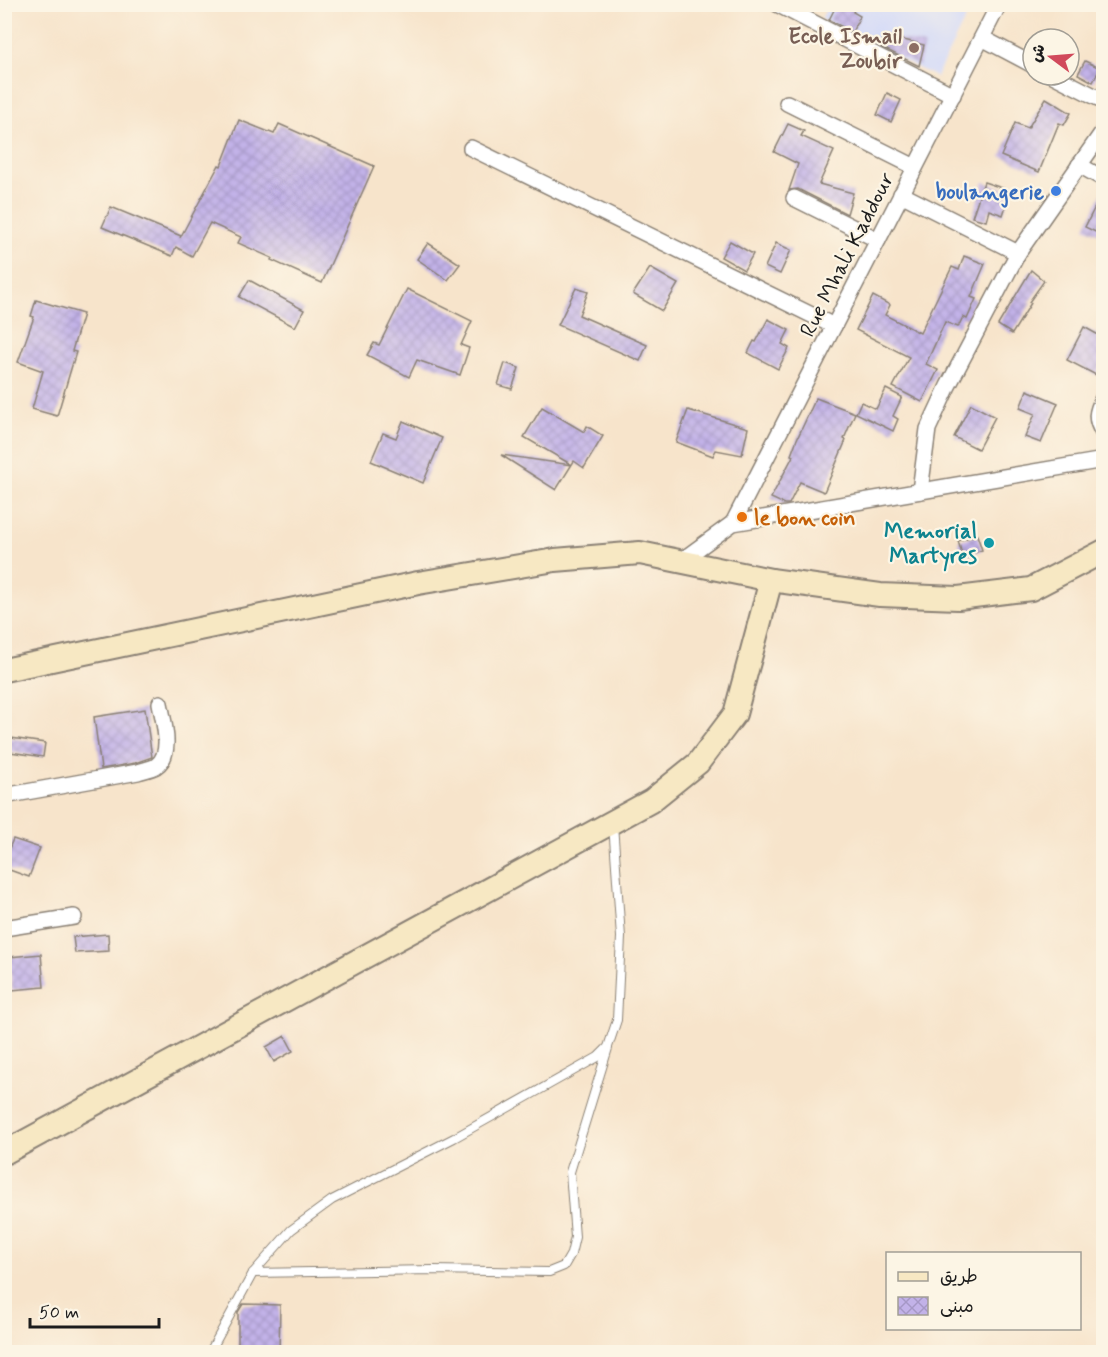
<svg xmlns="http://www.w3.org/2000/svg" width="1108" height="1357" font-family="Mynerve,'Playpen Sans Arabic',sans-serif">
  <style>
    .built { fill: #d2d9f9 }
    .building { fill: url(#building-cross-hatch) }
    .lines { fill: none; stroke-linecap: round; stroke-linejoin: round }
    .lane-casing { stroke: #8a8074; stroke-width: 10 }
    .street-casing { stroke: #8a8074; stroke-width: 18 }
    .secondary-casing { stroke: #8a8074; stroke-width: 26 }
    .lane { stroke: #fff; stroke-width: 8 }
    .street { stroke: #fff; stroke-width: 15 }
    .secondary { stroke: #f7e8c3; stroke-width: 22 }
    .education-dot { fill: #8d6e63; stroke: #fcf5e5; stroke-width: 2 }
    .shop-dot { fill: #3f7fe0; stroke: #fcf5e5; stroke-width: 2 }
    .food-dot { fill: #e8710a; stroke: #fcf5e5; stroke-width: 2 }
    .culture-dot { fill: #0f9aa8; stroke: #fcf5e5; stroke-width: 2 }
    .labels { text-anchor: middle; stroke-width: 4.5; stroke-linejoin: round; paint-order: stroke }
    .education-label { font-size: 22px; font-weight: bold; fill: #785e54; stroke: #fcf5e5; text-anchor: end }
    .shop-label { font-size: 22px; font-weight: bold; fill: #366cbe; stroke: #fcf5e5; text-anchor: end }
    .street-label { font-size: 22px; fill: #1c1c1c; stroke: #fcf5e5 }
    .food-label { font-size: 22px; font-weight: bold; fill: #c56008; stroke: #fcf5e5; text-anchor: start }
    .culture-label { font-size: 22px; font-weight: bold; fill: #0d838f; stroke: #fcf5e5; text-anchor: end }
  </style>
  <defs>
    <pattern id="building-cross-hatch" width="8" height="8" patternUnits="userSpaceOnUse" patternTransform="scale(1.5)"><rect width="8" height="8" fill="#c2b2e8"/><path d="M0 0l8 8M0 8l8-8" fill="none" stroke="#a698c6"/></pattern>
  </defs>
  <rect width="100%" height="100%" fill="#fcf5e5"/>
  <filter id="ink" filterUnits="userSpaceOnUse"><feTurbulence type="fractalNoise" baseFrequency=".0167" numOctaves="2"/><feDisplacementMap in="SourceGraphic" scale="12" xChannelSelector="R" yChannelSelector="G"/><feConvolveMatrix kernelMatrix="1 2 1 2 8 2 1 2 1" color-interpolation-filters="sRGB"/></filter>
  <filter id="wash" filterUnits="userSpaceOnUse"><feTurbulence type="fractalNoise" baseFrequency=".008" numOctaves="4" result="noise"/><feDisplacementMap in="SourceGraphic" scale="24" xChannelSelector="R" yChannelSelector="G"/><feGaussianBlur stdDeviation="1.35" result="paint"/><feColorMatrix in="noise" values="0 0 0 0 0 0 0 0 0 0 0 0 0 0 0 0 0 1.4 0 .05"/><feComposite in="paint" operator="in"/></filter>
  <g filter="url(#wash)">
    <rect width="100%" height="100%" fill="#f7e4cb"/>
    <path class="built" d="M 829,5 L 972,5 L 936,77 L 821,19 Z"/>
    <g id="blocks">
      <g class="building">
        <path d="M 837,4 L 856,4 L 853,12 L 860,16 L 852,32 L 829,20 Z"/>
        <path d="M 884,35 L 924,45 L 919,66 L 881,47 Z"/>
        <path d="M 1085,61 L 1100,68 L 1093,82 L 1078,74 Z"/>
        <path d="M 887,93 L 901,100 L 891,122 L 877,115 Z"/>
        <path d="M 1046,98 L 1071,113 L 1064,125 L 1059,123 L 1039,172 L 1001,156 L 1015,123 L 1028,128 Z"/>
        <path d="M 239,120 L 274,134 L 279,124 L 374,166 L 322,283 L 271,260 L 272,258 L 238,243 L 241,237 L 210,223 L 192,256 L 176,247 L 172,256 L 102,227 L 111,207 L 181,236 L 180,238 L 219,165 L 221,166 Z"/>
        <path d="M 788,124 L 804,131 L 801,136 L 834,151 L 819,184 L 853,193 L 847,214 L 798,189 L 789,190 L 798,164 L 774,152 Z"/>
        <path d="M 984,182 L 1011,191 L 1003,215 L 989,210 L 986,221 L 972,217 Z"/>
        <path d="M 1104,189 L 1104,236 L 1085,227 Z"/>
        <path d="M 730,241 L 753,254 L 744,270 L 721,257 Z"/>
        <path d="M 428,243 L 460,264 L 448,280 L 417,259 Z"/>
        <path d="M 776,243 L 791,250 L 780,274 L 765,267 Z"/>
        <path d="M 964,256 L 985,264 L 971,297 L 976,299 L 967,319 L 963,317 L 958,327 L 945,322 L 926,364 L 938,370 L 922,402 L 893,387 L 909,357 L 856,330 L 873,296 L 890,305 L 885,315 L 920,333 L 952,267 L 959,270 Z"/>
        <path d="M 650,268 L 678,284 L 662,311 L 633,294 Z"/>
        <path d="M 1031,270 L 1044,281 L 1029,302 L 1031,303 L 1012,334 L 998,325 Z"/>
        <path d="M 249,280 L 304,310 L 295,327 L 239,297 Z"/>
        <path d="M 576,288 L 588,292 L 579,315 L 647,345 L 640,361 L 558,325 Z"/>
        <path d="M 407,289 L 472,321 L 461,345 L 469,348 L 460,375 L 417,360 L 409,377 L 367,355 L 374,343 L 379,345 Z"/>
        <path d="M 36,300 L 83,314 L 72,351 L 76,352 L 57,416 L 32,409 L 43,371 L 18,362 L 34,317 L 31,316 Z"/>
        <path d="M 768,319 L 789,330 L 782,344 L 789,348 L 778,369 L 748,353 L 754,341 L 756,342 Z"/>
        <path d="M 1084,327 L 1104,338 L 1104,360 L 1096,375 L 1067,360 Z"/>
        <path d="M 505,363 L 519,368 L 512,389 L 498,385 Z"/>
        <path d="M 886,389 L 902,397 L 893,416 L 898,419 L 893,431 L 856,413 L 861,402 L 876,409 Z"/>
        <path d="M 1027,390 L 1058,403 L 1041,443 L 1025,437 L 1035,414 L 1020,408 Z"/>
        <path d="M 816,398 L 855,413 L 844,439 L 846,440 L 824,492 L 800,482 L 789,504 L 784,504 L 771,498 L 793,456 L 791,455 L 797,439 Z"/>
        <path d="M 971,404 L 995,417 L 978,449 L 954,437 Z"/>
        <path d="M 542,407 L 584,432 L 587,426 L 603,436 L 584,468 L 574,461 L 556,490 L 501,455 L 572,465 L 524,437 Z"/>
        <path d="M 688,410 L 748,428 L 742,455 L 716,450 L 713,456 L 676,442 Z"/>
        <path d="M 403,421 L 442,438 L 423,483 L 371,461 L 383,433 L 396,438 Z"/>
        <path d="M 977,535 L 982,550 L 963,557 L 958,541 Z"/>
        <path d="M 145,709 L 152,757 L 135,763 L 101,769 L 94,717 Z"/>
        <path d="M 4,737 L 45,743 L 43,757 L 4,751 Z"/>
        <path d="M 13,839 L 40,848 L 29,877 L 4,868 L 4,861 Z"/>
        <path d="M 108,934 L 109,951 L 75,953 L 73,937 Z"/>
        <path d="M 41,954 L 44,987 L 12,990 L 9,957 Z"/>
        <path d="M 285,1036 L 293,1051 L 274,1062 L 266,1047 Z"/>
        <path d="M 243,1304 L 280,1305 L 279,1353 L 238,1353 L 238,1312 Z"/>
      </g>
    </g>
  </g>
  <g filter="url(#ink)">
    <use href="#blocks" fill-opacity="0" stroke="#8a8074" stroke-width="1.5"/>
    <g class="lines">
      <g class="lane-casing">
        <g id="lane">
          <path d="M 253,1273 L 433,1270 L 549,1272 L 564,1266 L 571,1254 L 575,1237 L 570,1172 L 608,1048"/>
          <path d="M 210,1352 L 253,1273 L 291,1230 L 332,1200 L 454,1138 L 598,1057 L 608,1047 L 617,1020 L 621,937 L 613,824"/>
        </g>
      </g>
      <g class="street-casing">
        <g id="street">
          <path d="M 777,4 L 953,95"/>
          <path d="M 982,38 L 1033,65"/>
          <path d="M 1053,75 L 1104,101"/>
          <path d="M 787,103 L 915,167"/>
          <path d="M 471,148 L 834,326"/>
          <path d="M 1079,165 L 1104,179"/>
          <path d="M 901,194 L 1018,253"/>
          <path d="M 794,198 L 878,240"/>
          <path d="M 1104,396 C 1096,412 1094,419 1104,434"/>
          <path d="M 920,491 L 928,429 L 948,386 L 1018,253 L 1104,130"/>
          <path d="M 733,523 L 999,4"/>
          <path d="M 681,561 L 733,523 L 1104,460"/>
          <path d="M 4,796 L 138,772 C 143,770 151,769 156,766 C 174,754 163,720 160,703"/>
          <path d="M 4,928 L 74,917"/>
        </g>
      </g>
      <g class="secondary-casing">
        <g id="secondary">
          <path d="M 4,670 L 418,583 L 555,560 L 640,553 L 771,580 L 880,595 L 958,598 L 1031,589 L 1104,551"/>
          <path d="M 4,1153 L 651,801 L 698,763 L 735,714 L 771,580"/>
        </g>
      </g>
      <use href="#lane" class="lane"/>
      <use href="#street" class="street"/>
      <use href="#secondary" class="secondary"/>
    </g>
  </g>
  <circle class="education-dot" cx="914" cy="48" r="6"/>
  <circle class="shop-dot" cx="1056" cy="191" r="6"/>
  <circle class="food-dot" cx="742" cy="517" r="6"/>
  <circle class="culture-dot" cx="989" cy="543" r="6"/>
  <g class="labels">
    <g class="education-label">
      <text x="902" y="43">Ecole Ismail<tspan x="902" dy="25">Zoubir</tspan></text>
    </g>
    <g class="shop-label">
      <text x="1044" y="199">boulangerie</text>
    </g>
    <g class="street-label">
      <text transform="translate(846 254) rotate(-63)" y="8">Rue Mhali Kaddour</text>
    </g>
    <g class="food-label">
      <text x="754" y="525">le bon coin</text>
    </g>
    <g class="culture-label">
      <text x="977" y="538">Memorial<tspan x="977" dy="25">Martyres</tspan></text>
    </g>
  </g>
  <rect width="1108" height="1357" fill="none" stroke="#fcf5e5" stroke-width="24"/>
  <rect x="886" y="1252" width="195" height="78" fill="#fcf5e5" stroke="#a29e95" stroke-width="1.5"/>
  <rect x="898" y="1272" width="30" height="9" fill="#f7e8c3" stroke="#a29e95" stroke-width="1.5"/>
  <text x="940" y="1282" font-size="18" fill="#1c1c1c">طريق</text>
  <rect x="898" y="1297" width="30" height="18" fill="url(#building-cross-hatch)" stroke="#a29e95" stroke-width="1.5"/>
  <text x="940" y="1312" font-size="18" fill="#1c1c1c">مبنى</text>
  <g transform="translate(1051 57) rotate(286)"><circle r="28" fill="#fcf5e5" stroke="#a29e95" stroke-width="1.5"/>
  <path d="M0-4.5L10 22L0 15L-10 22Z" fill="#d1495b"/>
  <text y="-9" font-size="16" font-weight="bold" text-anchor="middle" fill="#1c1c1c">ش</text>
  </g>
  <path d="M30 1318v9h129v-9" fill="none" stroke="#1c1c1c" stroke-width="3"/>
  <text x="39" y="1318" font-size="18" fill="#1c1c1c" stroke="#fcf5e5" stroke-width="4.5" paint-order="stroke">50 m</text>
</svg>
